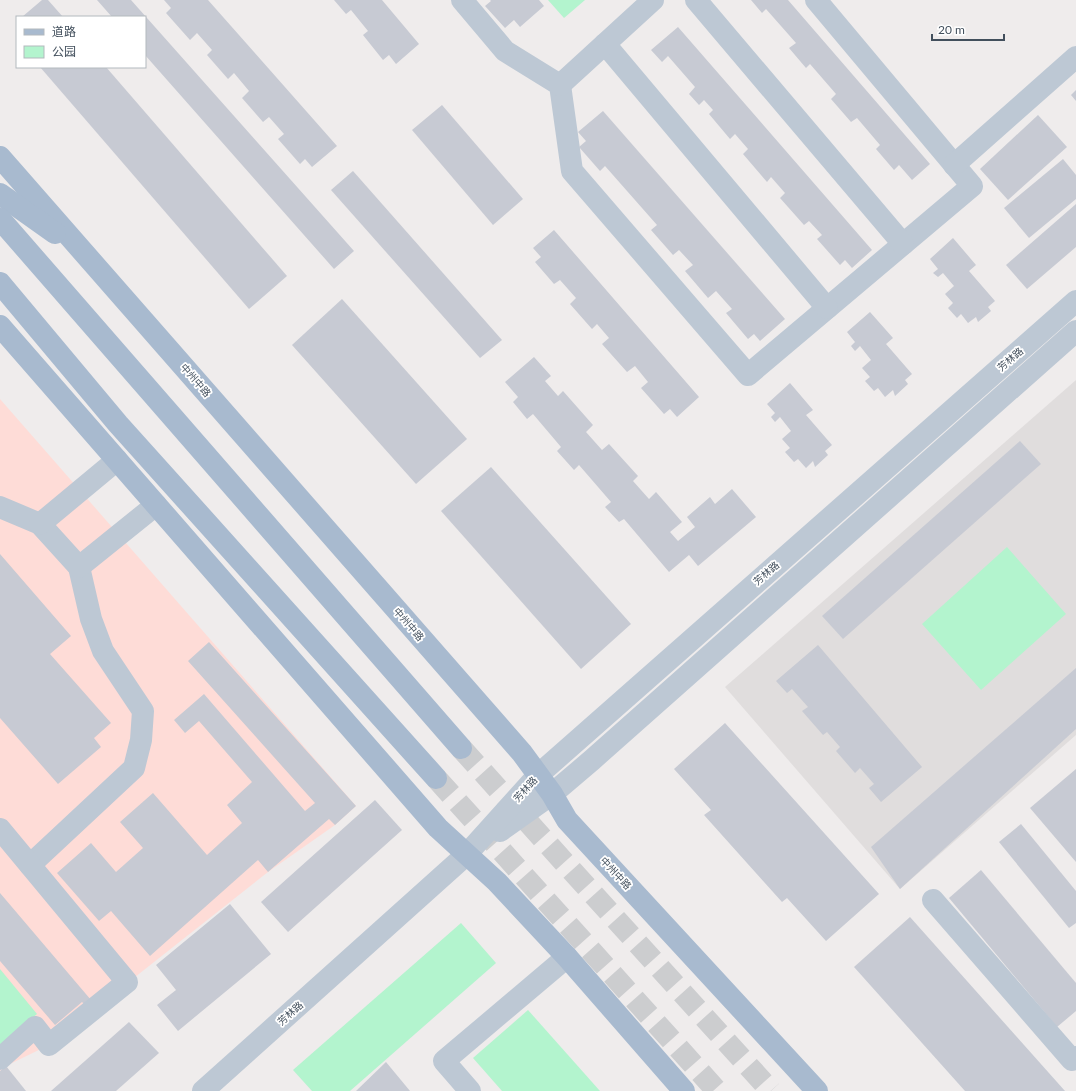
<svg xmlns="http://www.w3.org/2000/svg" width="1076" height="1091" font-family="Lato,'Noto Sans SC',sans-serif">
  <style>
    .education { fill: #e0dddd }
    .medical { fill: #fedcd7 }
    .green { fill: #b3f4ce }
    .building { fill: #c7cad3 }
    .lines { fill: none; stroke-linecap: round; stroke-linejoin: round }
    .major-tunnel { stroke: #cccdcf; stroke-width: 22; stroke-dasharray: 22 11; stroke-linecap: butt }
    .minor { stroke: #bdc8d4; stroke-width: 22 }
    .major { stroke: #a8bacf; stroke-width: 22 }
    .labels { text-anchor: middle; stroke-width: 3.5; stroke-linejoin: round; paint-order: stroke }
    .street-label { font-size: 10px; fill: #424f5c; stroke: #fff }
  </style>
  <rect width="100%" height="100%" fill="#efecec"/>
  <path class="education" d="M 1076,380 L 1076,735 L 900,889 L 725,687 Z"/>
  <path class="medical" d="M 0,399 L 356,806 L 335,825 L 268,872 L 49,1045 L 6,1066 L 0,1071 Z"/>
  <g class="green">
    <path d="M 548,0 L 585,0 L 564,18 Z"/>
    <path d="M 1007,547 L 1066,614 L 981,690 L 922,624 Z"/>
    <path d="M 461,923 L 496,963 L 350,1091 L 312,1091 L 293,1070 Z"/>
    <path d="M 0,969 L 37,1014 L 0,1045 Z"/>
    <path d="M 528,1010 L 600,1091 L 502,1091 L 473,1058 Z"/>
  </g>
  <g class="building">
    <path d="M 42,0 L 48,0 L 63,17 L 22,17 Z"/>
    <path d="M 97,0 L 131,0 L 354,251 L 334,269 L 145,55 L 145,17 L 112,17 Z"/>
    <path d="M 164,0 L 208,0 L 337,146 L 312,167 L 305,159 L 300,164 L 278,139 L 284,134 L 269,117 L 263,122 L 242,98 L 249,91 L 234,73 L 228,79 L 207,55 L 212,50 L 197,33 L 190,40 L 166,13 L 171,8 Z"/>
    <path d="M 334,0 L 382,0 L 419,44 L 396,64 L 389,55 L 383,60 L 363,35 L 368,31 L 351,10 L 346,14 Z"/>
    <path d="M 490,0 L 539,0 L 544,6 L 520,27 L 514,20 L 505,28 L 485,6 L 491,1 Z"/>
    <path d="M 751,0 L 788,0 L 930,164 L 912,180 L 899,165 L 894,170 L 876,149 L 880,145 L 857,118 L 851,122 L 831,99 L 836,94 L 810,64 L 806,68 L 789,48 L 796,43 L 766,9 L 762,13 Z"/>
    <path d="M 678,27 L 872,250 L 852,268 L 845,260 L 840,265 L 817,239 L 822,235 L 809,221 L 804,225 L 780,198 L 785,193 L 771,177 L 767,182 L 743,154 L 748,149 L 735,134 L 730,139 L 709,114 L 713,110 L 704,100 L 699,105 L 689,94 L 695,87 L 668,56 L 662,62 L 651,50 Z"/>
    <path d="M 40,67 L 106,67 L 287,276 L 249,309 Z"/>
    <path d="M 1076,90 L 1076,101 L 1071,95 Z"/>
    <path d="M 442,105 L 523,199 L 493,225 L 412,130 Z"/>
    <path d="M 603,111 L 785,319 L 760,341 L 754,334 L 748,339 L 726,313 L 732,309 L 716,291 L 708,298 L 685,271 L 693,265 L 679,250 L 673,255 L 651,230 L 657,225 L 605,166 L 600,171 L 579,147 L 586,141 L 578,132 Z"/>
    <path d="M 1038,115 L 1067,147 L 1008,200 L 980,169 Z"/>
    <path d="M 1063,159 L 1076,175 L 1076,199 L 1029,238 L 1004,208 Z"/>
    <path d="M 353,171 L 502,340 L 480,358 L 331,190 Z"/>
    <path d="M 1076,204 L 1076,247 L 1027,289 L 1006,265 Z"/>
    <path d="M 554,230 L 699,397 L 677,417 L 670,409 L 664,414 L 641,388 L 648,382 L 635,366 L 627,372 L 602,344 L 609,338 L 597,324 L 592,329 L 570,304 L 576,298 L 560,280 L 554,284 L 535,262 L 541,257 L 533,248 Z"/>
    <path d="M 953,238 L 976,265 L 969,271 L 995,301 L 988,307 L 991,311 L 978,322 L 976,317 L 968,323 L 961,314 L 957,318 L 948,308 L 953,303 L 945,294 L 954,286 L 943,273 L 938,277 L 933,273 L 938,269 L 930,259 Z"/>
    <path d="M 342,299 L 467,439 L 416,484 L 292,345 Z"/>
    <path d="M 870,312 L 893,338 L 886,344 L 912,374 L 905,380 L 908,384 L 895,396 L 893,390 L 885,397 L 878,388 L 874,391 L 865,381 L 870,377 L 862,368 L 871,360 L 860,346 L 855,351 L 851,346 L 855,342 L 847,332 Z"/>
    <path d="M 534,357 L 551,376 L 545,381 L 558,396 L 563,391 L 593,425 L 586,432 L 602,450 L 609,444 L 638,476 L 633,481 L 649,499 L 656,492 L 682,522 L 670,532 L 678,541 L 695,527 L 687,517 L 710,497 L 715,504 L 732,489 L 756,517 L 698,566 L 689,555 L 669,572 L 624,519 L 619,522 L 605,507 L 611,502 L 579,465 L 574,470 L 557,451 L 561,447 L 533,414 L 527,419 L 513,402 L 518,397 L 505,382 Z"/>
    <path d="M 790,383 L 813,410 L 806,415 L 832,445 L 825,451 L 828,455 L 815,467 L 813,461 L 806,468 L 798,459 L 794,462 L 785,452 L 790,448 L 782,439 L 791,431 L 780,417 L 775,422 L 771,417 L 775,413 L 767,404 Z"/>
    <path d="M 1020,441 L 1041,464 L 843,639 L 822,616 Z"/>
    <path d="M 491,467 L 631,624 L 581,669 L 441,511 Z"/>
    <path d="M 0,554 L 71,636 L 50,654 L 111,723 L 94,738 L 101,747 L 58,784 L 0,718 Z"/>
    <path d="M 209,642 L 356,806 L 335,825 L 329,819 L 268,872 L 258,860 L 150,956 L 111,911 L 99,921 L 57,873 L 91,843 L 116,872 L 143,848 L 120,822 L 153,793 L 207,855 L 242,823 L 227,805 L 252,782 L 199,721 L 185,733 L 174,720 L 204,694 L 305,811 L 315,803 L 188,661 Z"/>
    <path d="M 818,645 L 922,767 L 881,802 L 869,788 L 874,784 L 860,768 L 855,773 L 836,751 L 840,747 L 827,732 L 823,735 L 802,711 L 808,707 L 792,689 L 787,693 L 776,681 Z"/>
    <path d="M 1076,668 L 1076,729 L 900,889 L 871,847 Z"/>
    <path d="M 725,723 L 879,894 L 826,941 L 787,898 L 782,902 L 704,815 L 711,810 L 674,769 Z"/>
    <path d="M 1076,769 L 1076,862 L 1030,808 Z"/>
    <path d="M 375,800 L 402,830 L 288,932 L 261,902 Z"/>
    <path d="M 1021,824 L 1076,891 L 1076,923 L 1069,928 L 999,842 Z"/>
    <path d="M 981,870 L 1076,983 L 1076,1011 L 1057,1027 L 949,898 Z"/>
    <path d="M 0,893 L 91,1000 L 85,1005 L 82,1002 L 55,1025 L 0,961 Z"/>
    <path d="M 230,904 L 271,954 L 178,1031 L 157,1005 L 176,990 L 156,965 Z"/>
    <path d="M 910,917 L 1065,1091 L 965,1091 L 854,967 Z"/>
    <path d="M 129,1022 L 159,1053 L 116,1091 L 51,1091 Z"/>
    <path d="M 386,1062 L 410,1091 L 356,1091 Z"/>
    <path d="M 6,1066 L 26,1091 L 0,1091 L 0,1071 Z"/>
  </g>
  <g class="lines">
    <g class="major-tunnel">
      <path d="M 461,748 L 771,1091"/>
      <path d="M 436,778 L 717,1091"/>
    </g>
    <g class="minor">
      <path d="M 462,0 L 505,51 L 560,85 L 572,171 L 748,375 L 972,186 L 816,0"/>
      <path d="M 696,0 L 903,244"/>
      <path d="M 605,44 L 827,308"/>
      <path d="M 560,85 L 653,0"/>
      <path d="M 954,165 L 1076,57"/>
      <path d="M 0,507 L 40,524 L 79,567 L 91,619 L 103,651 L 143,711 L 141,740 L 134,768 L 30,865"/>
      <path d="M 40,524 L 117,460"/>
      <path d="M 79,567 L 156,505"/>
      <path d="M 0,829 L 127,982 L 49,1045 L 35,1027 L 0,1059"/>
      <path d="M 500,831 L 552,794 L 592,760 L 1076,331"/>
      <path d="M 933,900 L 1072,1060 L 1076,1057"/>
      <path d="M 203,1091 L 466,855 L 538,775 L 1076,301"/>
      <path d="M 470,1091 L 444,1061 L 567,957"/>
    </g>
    <g class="major">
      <path d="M 0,157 L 522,753 L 552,794 L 567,820 L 817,1091"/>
      <path d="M 0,194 L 55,233"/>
      <path d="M 0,219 L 461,748"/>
      <path d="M 0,283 L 118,424 L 436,778"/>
      <path d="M 0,326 L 438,828 L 497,882 L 567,957 L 684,1091"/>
    </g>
  </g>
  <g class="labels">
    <g class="street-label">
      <text transform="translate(1010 359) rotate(-41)" y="4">芳林路</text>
      <text transform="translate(196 380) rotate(49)" y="4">中州中路</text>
      <text transform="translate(766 573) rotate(-41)" y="4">芳林路</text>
      <text transform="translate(409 624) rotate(49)" y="4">中州中路</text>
      <text transform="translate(525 789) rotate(-48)" y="4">芳林路</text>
      <text transform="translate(616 873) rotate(47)" y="4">中州中路</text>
      <text transform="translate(290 1013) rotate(-42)" y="4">芳林路</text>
    </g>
  </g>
  <rect x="16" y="16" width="130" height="52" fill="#ffffff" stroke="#b3b9be"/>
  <rect x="24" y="29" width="20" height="6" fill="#a8bacf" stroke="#b3b9be"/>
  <text x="52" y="36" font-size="12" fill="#424f5c">道路</text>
  <rect x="24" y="46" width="20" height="12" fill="#b3f4ce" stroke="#b3b9be"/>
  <text x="52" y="56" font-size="12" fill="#424f5c">公园</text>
  <path d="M932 34v6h72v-6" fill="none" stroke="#424f5c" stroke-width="2"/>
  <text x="938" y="34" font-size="12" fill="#424f5c" stroke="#ffffff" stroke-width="3" paint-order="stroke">20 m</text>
</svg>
